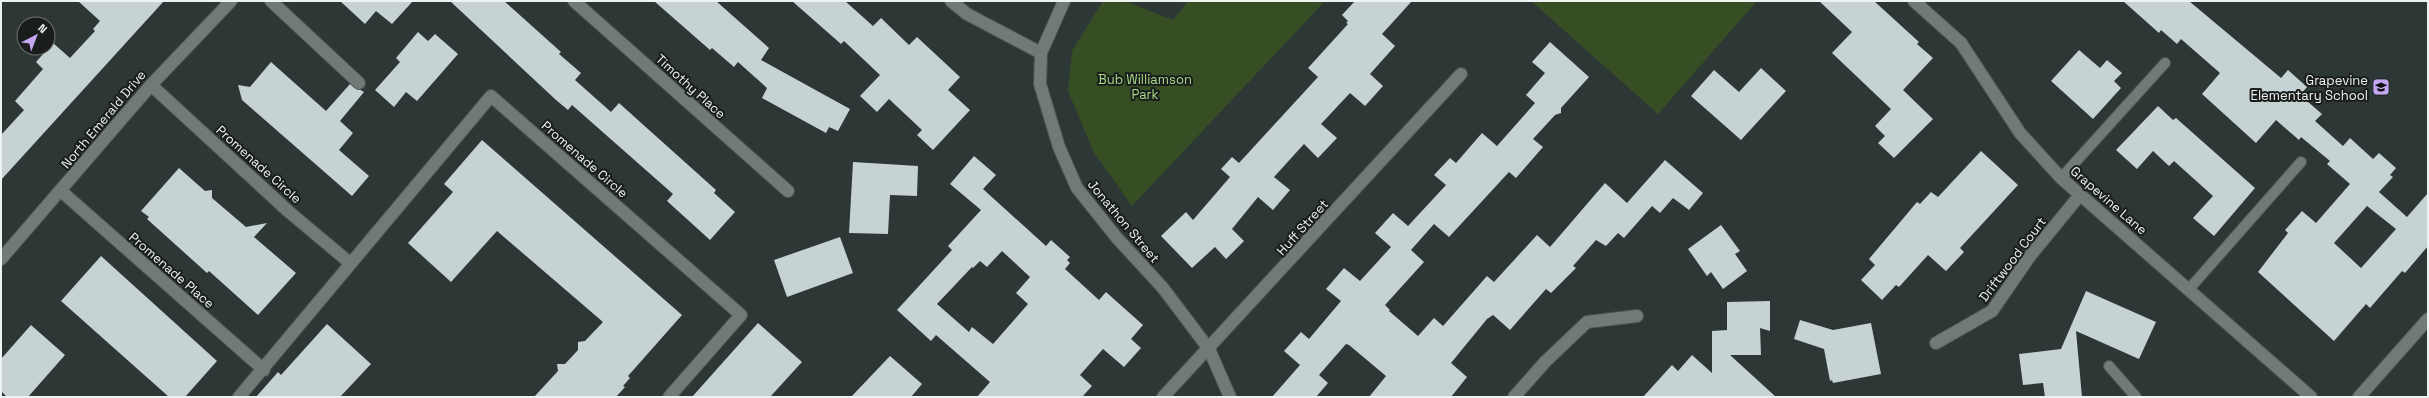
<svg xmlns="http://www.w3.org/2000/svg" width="2429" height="398" font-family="'Space Grotesk',sans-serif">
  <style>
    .green { fill: #374e25 }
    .building { fill: #c6d2d3; fill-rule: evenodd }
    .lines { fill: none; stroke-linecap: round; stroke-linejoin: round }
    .service-casing { stroke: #4d5554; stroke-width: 12 }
    .minor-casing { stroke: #4d5554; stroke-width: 14 }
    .tertiary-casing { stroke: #4d5554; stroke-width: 14 }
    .secondary-casing { stroke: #4d5554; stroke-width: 14 }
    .service { stroke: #707b78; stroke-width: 10 }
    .minor { stroke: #707b78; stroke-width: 12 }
    .tertiary { stroke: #707b78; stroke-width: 12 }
    .secondary { stroke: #707b78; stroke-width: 12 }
    .labels { text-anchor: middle; stroke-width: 4; stroke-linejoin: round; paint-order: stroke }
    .park-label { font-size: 13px; fill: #aad987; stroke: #191d1c }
    .poi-label { font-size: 13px; fill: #edf3f2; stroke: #191d1c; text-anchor: end }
    .street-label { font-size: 13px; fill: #edf3f2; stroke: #191d1c }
  </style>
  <rect width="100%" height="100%" fill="#2d3735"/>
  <g class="green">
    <path d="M 1103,1 L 1125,1 L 1173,20 L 1188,1 L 1325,1 L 1132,206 L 1093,151 L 1068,91 L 1072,51 Z"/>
    <path d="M 1531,1 L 1757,1 L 1658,114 Z"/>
  </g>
  <g class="building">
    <path d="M 78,1 L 164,1 L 1,180 L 1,135 L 24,110 L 15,101 L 43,69 L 36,62 L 53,43 L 70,58 L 95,31 L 93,29 L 100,21 Z"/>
    <path d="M 340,1 L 413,1 L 392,24 L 376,11 L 365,24 Z"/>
    <path d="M 450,1 L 504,1 L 561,52 L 559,54 L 581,73 L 575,80 L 611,112 L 619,103 L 716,190 L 714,193 L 735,212 L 710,240 L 667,201 L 673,194 L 572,105 L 568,110 L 556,100 Z"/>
    <path d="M 654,1 L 716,1 L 769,48 L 761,60 L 850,109 L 838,131 L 829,127 L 826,133 L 762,98 L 767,88 L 738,62 L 734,67 L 712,48 L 710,50 Z"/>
    <path d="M 792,1 L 845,1 L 873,26 L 881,18 L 909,45 L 917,37 L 960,77 L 948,90 L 970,110 L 933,150 L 917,135 L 922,130 L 889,99 L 877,112 L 860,96 L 880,75 L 844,41 L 841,44 Z"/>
    <path d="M 1355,1 L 1412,1 L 1382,34 L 1395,46 L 1370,74 L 1383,86 L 1365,106 L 1350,93 L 1321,124 L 1337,138 L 1318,158 L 1304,144 L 1274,177 L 1290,190 L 1273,210 L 1258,197 L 1232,229 L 1244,241 L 1226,259 L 1215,247 L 1192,268 L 1161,236 L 1186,212 L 1193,220 L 1230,177 L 1221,169 L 1232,157 L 1239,163 L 1318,77 L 1308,68 L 1348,24 L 1346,23 L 1348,21 L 1342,15 Z"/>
    <path d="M 1819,1 L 1874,1 L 1919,42 L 1917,44 L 1933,58 L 1903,90 L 1933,119 L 1894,158 L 1878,143 L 1885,136 L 1875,126 L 1891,109 L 1832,53 L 1852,32 Z"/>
    <path d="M 2123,1 L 2189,1 L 2281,78 L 2288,70 L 2307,87 L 2300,95 L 2322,114 L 2315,121 L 2343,146 L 2350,138 L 2373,159 L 2379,153 L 2396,168 L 2390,175 L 2393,177 L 2379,192 L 2407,217 L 2428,193 L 2428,246 L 2405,273 L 2402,271 L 2370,308 L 2366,304 L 2334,341 L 2258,272 L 2288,233 L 2285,230 L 2302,211 L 2316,223 L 2350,184 L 2327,164 L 2330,161 L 2301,137 L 2299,140 L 2276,120 L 2256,143 L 2202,94 L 2220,73 L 2181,39 L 2177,44 L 2161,30 L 2159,33 ZM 2367,206 L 2396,229 L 2361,268 L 2334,243 Z"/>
    <path d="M 418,32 L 428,41 L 435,34 L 458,54 L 417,101 L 406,92 L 394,107 L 375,90 L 400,62 L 396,58 Z"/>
    <path d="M 1550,42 L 1589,77 L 1561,108 L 1561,113 L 1555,115 L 1533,139 L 1543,147 L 1516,178 L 1509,172 L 1449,237 L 1434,224 L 1411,250 L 1424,262 L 1385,305 L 1390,310 L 1389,311 L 1418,336 L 1434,318 L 1443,326 L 1487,276 L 1494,282 L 1537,235 L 1550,247 L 1605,183 L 1627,203 L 1665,160 L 1703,193 L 1689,210 L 1673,198 L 1660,213 L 1652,206 L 1624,238 L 1618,233 L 1606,246 L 1596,240 L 1573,266 L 1576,268 L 1551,293 L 1546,289 L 1510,330 L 1493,315 L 1487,319 L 1451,363 L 1467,377 L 1451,397 L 1369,397 L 1386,376 L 1349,345 L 1346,344 L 1319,375 L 1328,383 L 1316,397 L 1272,397 L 1300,365 L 1284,351 L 1301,332 L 1309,339 L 1341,301 L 1326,289 L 1344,268 L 1360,281 L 1391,247 L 1375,233 L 1393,213 L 1408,226 L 1446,185 L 1434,175 L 1450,158 L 1456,163 L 1482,133 L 1497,146 L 1535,103 L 1526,95 L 1545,73 L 1532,62 Z"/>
    <path d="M 2079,50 L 2100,68 L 2107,60 L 2122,73 L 2114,81 L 2121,88 L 2093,119 L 2051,81 Z"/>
    <path d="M 271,62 L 326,111 L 350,84 L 364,92 L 340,121 L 353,133 L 339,150 L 369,176 L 352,196 L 242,100 L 238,85 L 250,87 Z"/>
    <path d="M 1761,68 L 1786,91 L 1741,140 L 1691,96 L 1714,70 L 1739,92 Z"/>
    <path d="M 2158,106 L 2173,120 L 2176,118 L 2255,188 L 2214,236 L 2193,218 L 2213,196 L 2174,161 L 2169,166 L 2153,151 L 2137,169 L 2116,150 Z"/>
    <path d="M 482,140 L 682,315 L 628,376 L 630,378 L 623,386 L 625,387 L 616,397 L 534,397 L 558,371 L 557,364 L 565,364 L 578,350 L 578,342 L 585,341 L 603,322 L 497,231 L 451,282 L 408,243 L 453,192 L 444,184 Z"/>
    <path d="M 1981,151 L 2018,185 L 1960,248 L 1964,252 L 1946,271 L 1928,255 L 1899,287 L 1896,285 L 1882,300 L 1861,280 L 1875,265 L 1869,259 L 1917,202 L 1920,204 L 1931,192 L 1938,197 Z"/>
    <path d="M 974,156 L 996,175 L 983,189 L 1046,246 L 1051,240 L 1070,257 L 1067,260 L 1070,263 L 1065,269 L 1099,300 L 1106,292 L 1143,325 L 1131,339 L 1141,348 L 1124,367 L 1103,349 L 1080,375 L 1092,386 L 1082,397 L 977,397 L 990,382 L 936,335 L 931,341 L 897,310 L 952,250 L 948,246 L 981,210 L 950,184 ZM 1002,251 L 1030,277 L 1016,293 L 1028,304 L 993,344 L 972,327 L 969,332 L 937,304 L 972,267 L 973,268 L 980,261 L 987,267 Z"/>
    <path d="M 853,162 L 918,166 L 917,196 L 890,195 L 888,234 L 849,233 Z"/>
    <path d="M 179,168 L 205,191 L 212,190 L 212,198 L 246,227 L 267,223 L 254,237 L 296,273 L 258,315 L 209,271 L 207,273 L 147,219 L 149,217 L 141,211 Z"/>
    <path d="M 1721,225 L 1740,251 L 1735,254 L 1747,271 L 1723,289 L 1711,272 L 1707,276 L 1688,249 Z"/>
    <path d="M 840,237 L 853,273 L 787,297 L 774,260 Z"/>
    <path d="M 101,256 L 217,361 L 185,397 L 169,397 L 61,301 Z"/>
    <path d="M 2086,291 L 2156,322 L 2139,359 L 2076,331 L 2082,397 L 2045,397 L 2043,383 L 2023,385 L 2019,354 L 2061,349 Z"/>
    <path d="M 1770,301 L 1770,331 L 1760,328 L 1761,355 L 1730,355 L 1776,397 L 1643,397 L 1672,365 L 1678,371 L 1692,355 L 1712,373 L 1712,331 L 1727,330 L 1727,302 Z"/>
    <path d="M 1800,320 L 1833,330 L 1871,323 L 1881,374 L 1833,383 L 1832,380 L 1830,381 L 1824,349 L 1794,339 Z"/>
    <path d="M 758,323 L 802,362 L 770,397 L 692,397 Z"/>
    <path d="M 327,324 L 371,364 L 340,397 L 256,397 L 278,372 L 281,375 Z"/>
    <path d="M 31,325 L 65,355 L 28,397 L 7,397 L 1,391 L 1,359 Z"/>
    <path d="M 890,356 L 922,384 L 911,397 L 851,397 Z"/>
  </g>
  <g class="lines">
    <g class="service-casing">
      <g id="service">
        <path d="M 2061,178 L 2165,63"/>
        <path d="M 2190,288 L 2301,162"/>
        <path d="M 2109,366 L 2136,397"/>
      </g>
    </g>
    <g class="minor-casing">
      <g id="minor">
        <path d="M 271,1 L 359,83"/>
        <path d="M 574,1 L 788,191"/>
        <path d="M 1914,1 L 1961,43 L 2020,133 L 2061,178 L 2311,397"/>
        <path d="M 1041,53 L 1064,1"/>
        <path d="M 151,85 L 288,211 L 350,263"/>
        <path d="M 61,191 L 264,370"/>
        <path d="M 1936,343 L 1992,311 L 2030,256 L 2080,195"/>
        <path d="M 239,397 L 491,96 L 741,315 L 669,397"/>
        <path d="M 1163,397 L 1461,74"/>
        <path d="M 1514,397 L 1545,362 L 1587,322 L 1637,316"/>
      </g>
    </g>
    <g class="tertiary-casing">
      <path id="tertiary" d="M 951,1 L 967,14 L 1041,53 L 1040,84 L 1059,147 L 1077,188 L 1117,238 L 1163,288 L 1209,349 L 1230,397"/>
    </g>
    <g class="secondary-casing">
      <g id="secondary">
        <path d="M 1,259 L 151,85 L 231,1"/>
        <path d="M 2359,397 L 2428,319"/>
      </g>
    </g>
    <use href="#service" class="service"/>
    <use href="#minor" class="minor"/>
    <use href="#tertiary" class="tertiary"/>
    <use href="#secondary" class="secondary"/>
  </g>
  <defs>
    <g id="school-square" transform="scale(0.9)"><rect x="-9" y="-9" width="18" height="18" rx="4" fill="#c3a7f2" stroke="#191d1c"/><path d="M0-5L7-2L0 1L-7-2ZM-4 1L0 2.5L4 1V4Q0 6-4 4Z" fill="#111"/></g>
  </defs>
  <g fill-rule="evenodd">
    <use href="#school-square" x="2381" y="87"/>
  </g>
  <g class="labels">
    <g class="park-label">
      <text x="1145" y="84">Bub Williamson<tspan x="1145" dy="15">Park</tspan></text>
    </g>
    <g class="poi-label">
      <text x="2368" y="85">Grapevine<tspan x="2368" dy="15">Elementary School</tspan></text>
    </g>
    <g class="street-label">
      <text transform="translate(691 86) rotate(42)" y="5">Timothy Place</text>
      <text transform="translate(103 119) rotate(-50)" y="5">North Emerald Drive</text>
      <text transform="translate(585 159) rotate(41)" y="5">Promenade Circle</text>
      <text transform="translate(259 164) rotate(42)" y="5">Promenade Circle</text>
      <text transform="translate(2109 200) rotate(41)" y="5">Grapevine Lane</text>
      <text transform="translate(1124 221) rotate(50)" y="5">Jonathon Street</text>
      <text transform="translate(1302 227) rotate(-48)" y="5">Huff Street</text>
      <text transform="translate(2012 259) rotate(-53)" y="5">Driftwood Court</text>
      <text transform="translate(172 270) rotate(41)" y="5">Promenade Place</text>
    </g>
  </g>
  <rect width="2429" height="398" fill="none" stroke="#edf3f2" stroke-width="4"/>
  <g transform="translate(36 36) rotate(42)"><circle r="19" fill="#191d1c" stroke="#6e7372"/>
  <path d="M0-3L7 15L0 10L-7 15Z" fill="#c3a7f2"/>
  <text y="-6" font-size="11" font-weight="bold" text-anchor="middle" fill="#edf3f2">N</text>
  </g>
</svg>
